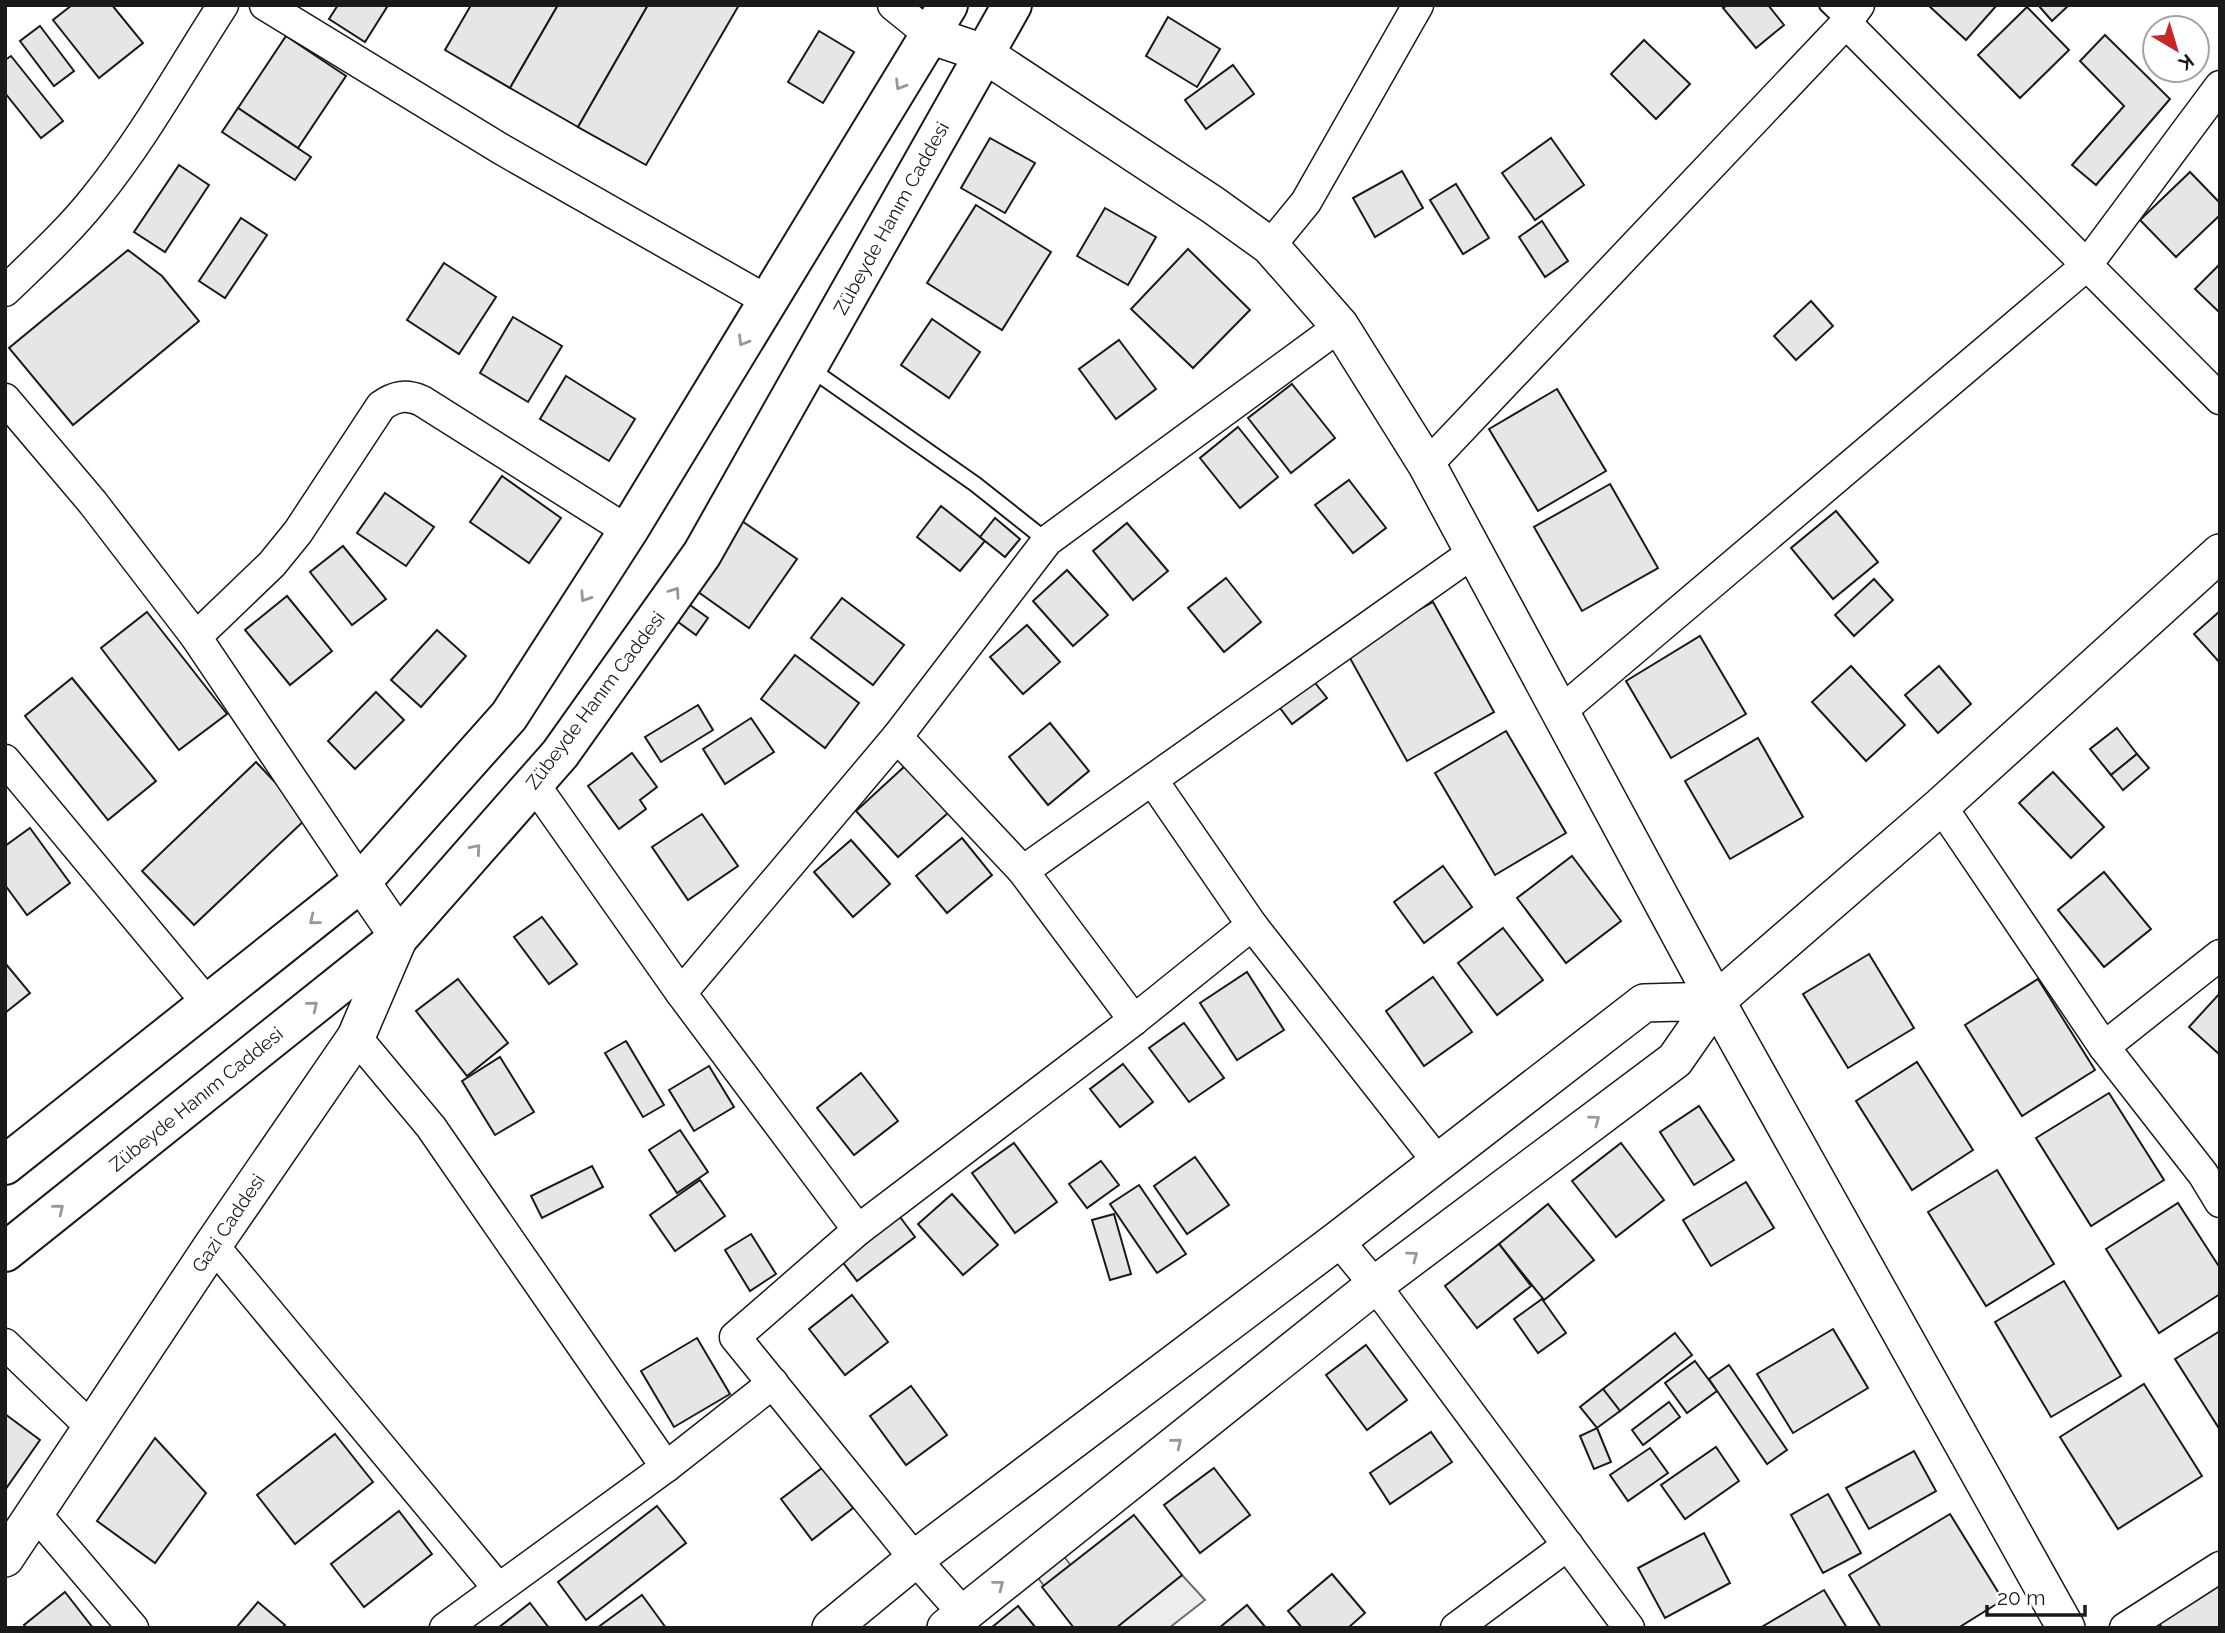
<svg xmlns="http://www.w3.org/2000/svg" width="2225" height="1633" font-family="Raleway,sans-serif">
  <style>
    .parking { fill: #ededed; stroke: #6a6a6a; stroke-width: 2 }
    .building { fill: #e6e6e6; stroke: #1a1a1a; stroke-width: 2 }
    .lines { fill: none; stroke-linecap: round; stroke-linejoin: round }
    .service-casing { stroke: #1a1a1a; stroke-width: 18 }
    .minor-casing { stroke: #1a1a1a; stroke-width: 33 }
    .tertiary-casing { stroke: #1a1a1a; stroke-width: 40 }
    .primary-casing { stroke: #1a1a1a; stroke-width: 42 }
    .service { stroke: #fff; stroke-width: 14 }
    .minor { stroke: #fff; stroke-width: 30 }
    .tertiary { stroke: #fff; stroke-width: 37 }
    .primary { stroke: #fff; stroke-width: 38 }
    .oneway { stroke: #989898 }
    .labels { text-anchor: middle; stroke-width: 5; stroke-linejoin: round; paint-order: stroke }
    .street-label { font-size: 19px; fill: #1a1a1a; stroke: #fff }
  </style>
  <rect width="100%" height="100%" fill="#fff"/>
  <path class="parking" d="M 1056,1546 L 1117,1626 L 1182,1575 L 1205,1600 L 1169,1628 L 1075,1628 L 1030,1567 Z"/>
  <g class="building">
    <path d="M 72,5 L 112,5 L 143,43 L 99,78 L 53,20 Z"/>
    <path d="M 338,5 L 384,5 L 387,7 L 365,42 L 329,19 Z"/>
    <path d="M 471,5 L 558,5 L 510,88 L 445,50 Z"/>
    <path d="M 558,5 L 648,5 L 578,127 L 510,88 Z"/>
    <path d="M 648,5 L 739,5 L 646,165 L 578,127 Z"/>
    <path d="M 1727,5 L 1768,5 L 1784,25 L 1756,48 L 1723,8 Z"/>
    <path d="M 1928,5 L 1997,5 L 1966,40 Z"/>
    <path d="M 2038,5 L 2069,5 L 2052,21 Z"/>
    <path d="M 2027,7 L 2069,50 L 2020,98 L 1978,55 Z"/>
    <path d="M 1168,17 L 1220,49 L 1197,87 L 1146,56 Z"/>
    <path d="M 40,26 L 74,71 L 54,86 L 20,41 Z"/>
    <path d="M 819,31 L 854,52 L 823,103 L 788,82 Z"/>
    <path d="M 2105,35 L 2170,99 L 2096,185 L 2072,165 L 2124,106 L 2080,61 Z"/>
    <path d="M 286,36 L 346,76 L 298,148 L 238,108 Z"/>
    <path d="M 1644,40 L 1690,84 L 1656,119 L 1611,74 Z"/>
    <path d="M 11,56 L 63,121 L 41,138 L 5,93 L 5,60 Z"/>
    <path d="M 1233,65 L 1254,94 L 1206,129 L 1185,100 Z"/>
    <path d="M 238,108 L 311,157 L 295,180 L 222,132 Z"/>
    <path d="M 990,138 L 1035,163 L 1005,213 L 961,188 Z"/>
    <path d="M 1551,138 L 1584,185 L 1535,220 L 1502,173 Z"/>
    <path d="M 179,165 L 209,185 L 165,252 L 134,232 Z"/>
    <path d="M 1402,171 L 1423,208 L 1375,237 L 1353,198 Z"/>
    <path d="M 2190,172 L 2220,203 L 2220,215 L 2176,257 L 2140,220 Z"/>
    <path d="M 1456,184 L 1489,238 L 1463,254 L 1430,200 Z"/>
    <path d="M 976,205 L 1051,252 L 1002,330 L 927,283 Z"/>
    <path d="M 1105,208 L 1156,237 L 1128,285 L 1077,256 Z"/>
    <path d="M 241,218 L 267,235 L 225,298 L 199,281 Z"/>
    <path d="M 1542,221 L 1568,261 L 1545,277 L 1519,237 Z"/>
    <path d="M 1188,249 L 1250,310 L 1193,368 L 1131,309 Z"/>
    <path d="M 128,250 L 162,276 L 199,321 L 73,425 L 9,348 Z"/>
    <path d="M 444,263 L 496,297 L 459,354 L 407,320 Z"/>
    <path d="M 2220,264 L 2220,313 L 2195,289 Z"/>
    <path d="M 1811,301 L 1833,326 L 1796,360 L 1774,336 Z"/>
    <path d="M 513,317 L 562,346 L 528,402 L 480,373 Z"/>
    <path d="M 932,319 L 980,352 L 949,398 L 901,365 Z"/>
    <path d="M 1119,340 L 1156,389 L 1116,419 L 1079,369 Z"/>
    <path d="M 566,376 L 635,419 L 609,461 L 540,419 Z"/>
    <path d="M 1292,384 L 1335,438 L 1291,473 L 1248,418 Z"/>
    <path d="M 1557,389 L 1606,471 L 1538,511 L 1489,429 Z"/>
    <path d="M 1238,427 L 1278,477 L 1240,508 L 1200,458 Z"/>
    <path d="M 502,476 L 561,518 L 529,563 L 470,522 Z"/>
    <path d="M 1349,480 L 1386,528 L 1353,553 L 1315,505 Z"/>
    <path d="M 1610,484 L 1658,568 L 1582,611 L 1534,527 Z"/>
    <path d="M 385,493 L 434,527 L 406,566 L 357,533 Z"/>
    <path d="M 941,506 L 985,541 L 960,571 L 917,537 Z"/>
    <path d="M 1836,511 L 1878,562 L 1833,599 L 1791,548 Z"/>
    <path d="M 995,518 L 1020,539 L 1005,557 L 980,537 Z"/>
    <path d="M 742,521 L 797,559 L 749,628 L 694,589 Z"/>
    <path d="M 1127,523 L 1168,571 L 1133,600 L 1093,551 Z"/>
    <path d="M 343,546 L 386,599 L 352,625 L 310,572 Z"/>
    <path d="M 1067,570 L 1108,615 L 1073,646 L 1033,601 Z"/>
    <path d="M 1226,578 L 1261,622 L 1224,652 L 1188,608 Z"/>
    <path d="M 1874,579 L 1893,600 L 1854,636 L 1835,615 Z"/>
    <path d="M 287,596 L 332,651 L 290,685 L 245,630 Z"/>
    <path d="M 842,598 L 904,645 L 873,685 L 811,638 Z"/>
    <path d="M 683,600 L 708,618 L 696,635 L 670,616 Z"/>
    <path d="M 1433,602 L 1494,712 L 1407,761 L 1346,651 Z"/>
    <path d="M 2220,611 L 2220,663 L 2194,634 Z"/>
    <path d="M 147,612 L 227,714 L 179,750 L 101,648 Z"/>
    <path d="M 1027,625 L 1060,662 L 1023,694 L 990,657 Z"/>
    <path d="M 437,630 L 466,656 L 421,707 L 391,680 Z"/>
    <path d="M 1700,636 L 1746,714 L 1671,758 L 1626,681 Z"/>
    <path d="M 795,655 L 859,703 L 825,748 L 761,699 Z"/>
    <path d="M 1851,666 L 1905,725 L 1866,761 L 1812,702 Z"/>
    <path d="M 1939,666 L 1971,704 L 1938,733 L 1905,695 Z"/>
    <path d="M 72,678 L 156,781 L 108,820 L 25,716 Z"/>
    <path d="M 1312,679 L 1327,698 L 1292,724 L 1277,704 Z"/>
    <path d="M 376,692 L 404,720 L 355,769 L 328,741 Z"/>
    <path d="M 698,705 L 713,730 L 661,762 L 645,737 Z"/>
    <path d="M 751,718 L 774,752 L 725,784 L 703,749 Z"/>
    <path d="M 1050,723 L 1089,771 L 1048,805 L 1009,757 Z"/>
    <path d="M 2117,728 L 2137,754 L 2111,775 L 2090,749 Z"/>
    <path d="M 1506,731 L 1566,833 L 1495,875 L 1435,773 Z"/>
    <path d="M 1758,738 L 1803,817 L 1730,859 L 1685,781 Z"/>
    <path d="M 632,753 L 657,787 L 640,800 L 646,809 L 619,829 L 588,786 Z"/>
    <path d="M 2137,754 L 2149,768 L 2123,790 L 2111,775 Z"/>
    <path d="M 256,762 L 308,817 L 194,925 L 142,871 Z"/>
    <path d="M 905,766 L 948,813 L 898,857 L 856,811 Z"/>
    <path d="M 2053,772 L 2104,827 L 2071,858 L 2019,803 Z"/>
    <path d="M 702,814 L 738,866 L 688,900 L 652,847 Z"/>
    <path d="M 30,828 L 70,883 L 27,915 L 5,885 L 5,846 Z"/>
    <path d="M 962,838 L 992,875 L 947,913 L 916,876 Z"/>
    <path d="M 851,840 L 890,884 L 853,917 L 814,872 Z"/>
    <path d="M 1572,856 L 1621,921 L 1566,963 L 1517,898 Z"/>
    <path d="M 1443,866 L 1472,907 L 1424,943 L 1394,902 Z"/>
    <path d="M 2104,872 L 2151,929 L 2104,967 L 2058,910 Z"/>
    <path d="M 542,917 L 577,964 L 549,984 L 514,937 Z"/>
    <path d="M 1503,928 L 1543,980 L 1497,1015 L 1458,963 Z"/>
    <path d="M 1869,954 L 1914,1028 L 1848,1068 L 1803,994 Z"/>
    <path d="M 5,963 L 30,993 L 5,1013 Z"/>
    <path d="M 1247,972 L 1284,1030 L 1237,1060 L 1200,1003 Z"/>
    <path d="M 1433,977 L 1472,1032 L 1424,1066 L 1386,1011 Z"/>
    <path d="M 458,979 L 508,1043 L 467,1076 L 416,1011 Z"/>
    <path d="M 2038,979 L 2095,1070 L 2022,1116 L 1965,1025 Z"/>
    <path d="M 2220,993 L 2220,1055 L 2189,1027 Z"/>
    <path d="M 1184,1023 L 1224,1078 L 1189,1102 L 1149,1048 Z"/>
    <path d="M 626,1041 L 664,1105 L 643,1117 L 605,1053 Z"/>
    <path d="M 500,1057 L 534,1112 L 495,1135 L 462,1081 Z"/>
    <path d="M 1917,1062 L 1973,1150 L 1912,1190 L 1856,1101 Z"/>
    <path d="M 1123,1064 L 1153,1102 L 1120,1127 L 1090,1089 Z"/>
    <path d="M 709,1066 L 734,1107 L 694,1131 L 669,1090 Z"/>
    <path d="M 861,1073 L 898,1121 L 854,1155 L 817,1108 Z"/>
    <path d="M 2109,1093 L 2164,1180 L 2091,1226 L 2036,1138 Z"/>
    <path d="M 1699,1106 L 1734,1160 L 1694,1185 L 1660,1132 Z"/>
    <path d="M 680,1130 L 708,1172 L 677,1193 L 649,1150 Z"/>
    <path d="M 1014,1143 L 1057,1202 L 1015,1233 L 972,1173 Z"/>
    <path d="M 1621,1143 L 1664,1200 L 1616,1237 L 1572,1181 Z"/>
    <path d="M 1195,1157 L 1229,1205 L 1187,1234 L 1154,1186 Z"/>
    <path d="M 1101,1161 L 1119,1185 L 1087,1208 L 1069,1184 Z"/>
    <path d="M 592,1166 L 603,1187 L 542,1218 L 531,1196 Z"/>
    <path d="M 1997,1170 L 2054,1264 L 1986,1306 L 1928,1212 Z"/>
    <path d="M 700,1180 L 725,1216 L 675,1251 L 650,1215 Z"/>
    <path d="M 1746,1182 L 1774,1228 L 1711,1266 L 1683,1220 Z"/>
    <path d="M 1139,1185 L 1186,1254 L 1157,1273 L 1110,1204 Z"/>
    <path d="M 952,1194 L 998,1245 L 963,1275 L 918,1224 Z"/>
    <path d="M 2178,1203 L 2220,1268 L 2220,1294 L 2159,1333 L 2106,1249 Z"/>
    <path d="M 1548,1204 L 1594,1260 L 1544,1300 L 1499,1244 Z"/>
    <path d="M 897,1213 L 915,1237 L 857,1281 L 838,1256 Z"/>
    <path d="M 1114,1214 L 1131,1274 L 1110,1280 L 1092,1220 Z"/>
    <path d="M 751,1234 L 776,1274 L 750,1291 L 725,1250 Z"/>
    <path d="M 1499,1244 L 1531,1286 L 1477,1328 L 1445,1286 Z"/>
    <path d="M 2064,1281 L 2121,1376 L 2051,1417 L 1995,1322 Z"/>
    <path d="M 852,1295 L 888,1342 L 845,1375 L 809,1329 Z"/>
    <path d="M 1542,1299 L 1566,1333 L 1538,1353 L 1514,1319 Z"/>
    <path d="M 1833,1329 L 1868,1388 L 1793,1433 L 1757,1374 Z"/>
    <path d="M 2220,1331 L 2220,1430 L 2175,1359 Z"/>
    <path d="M 1675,1333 L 1692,1355 L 1620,1411 L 1603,1389 Z"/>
    <path d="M 697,1338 L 730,1394 L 674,1427 L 641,1371 Z"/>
    <path d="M 1366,1345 L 1407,1400 L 1367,1430 L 1326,1375 Z"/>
    <path d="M 1695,1361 L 1717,1391 L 1687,1413 L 1665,1383 Z"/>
    <path d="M 1729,1365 L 1787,1450 L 1767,1464 L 1709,1379 Z"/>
    <path d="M 2144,1384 L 2202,1476 L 2118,1529 L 2060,1437 Z"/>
    <path d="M 911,1386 L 947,1435 L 906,1465 L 870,1416 Z"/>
    <path d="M 1603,1389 L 1620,1411 L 1597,1428 L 1580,1407 Z"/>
    <path d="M 1669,1402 L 1680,1417 L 1643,1445 L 1632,1430 Z"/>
    <path d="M 5,1414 L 40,1440 L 5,1490 Z"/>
    <path d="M 1597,1428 L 1611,1462 L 1594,1469 L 1580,1436 Z"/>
    <path d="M 1431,1432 L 1452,1462 L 1390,1504 L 1370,1473 Z"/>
    <path d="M 335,1434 L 373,1482 L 295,1544 L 257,1495 Z"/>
    <path d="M 155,1438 L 206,1493 L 155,1563 L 97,1521 Z"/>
    <path d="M 1716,1447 L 1739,1481 L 1685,1519 L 1661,1485 Z"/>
    <path d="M 1650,1448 L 1668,1473 L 1628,1501 L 1610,1475 Z"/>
    <path d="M 1914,1451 L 1936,1491 L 1869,1529 L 1846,1488 Z"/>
    <path d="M 822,1468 L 853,1508 L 812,1540 L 781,1499 Z"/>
    <path d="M 1214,1468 L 1250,1515 L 1200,1553 L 1164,1505 Z"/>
    <path d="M 1828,1494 L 1861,1553 L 1823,1573 L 1791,1515 Z"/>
    <path d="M 657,1506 L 686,1543 L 586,1620 L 558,1582 Z"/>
    <path d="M 399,1511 L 432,1554 L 364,1607 L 331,1564 Z"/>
    <path d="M 1950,1514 L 2003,1600 L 1958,1628 L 1881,1628 L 1849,1575 Z"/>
    <path d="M 1134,1515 L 1182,1575 L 1116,1628 L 1074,1628 L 1042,1587 Z"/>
    <path d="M 1704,1533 L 1730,1583 L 1665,1618 L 1638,1568 Z"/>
    <path d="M 1332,1574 L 1365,1613 L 1348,1628 L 1302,1628 L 1288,1611 Z"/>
    <path d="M 2220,1580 L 2220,1628 L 2162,1628 L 2157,1619 Z"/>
    <path d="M 1824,1590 L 1847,1628 L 1760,1628 Z"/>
    <path d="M 65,1592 L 93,1628 L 26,1628 L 24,1625 Z"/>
    <path d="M 642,1595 L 666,1628 L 597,1628 Z"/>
    <path d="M 258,1602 L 285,1625 L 282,1628 L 236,1628 Z"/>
    <path d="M 530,1603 L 549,1628 L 498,1628 Z"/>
    <path d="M 1247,1605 L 1266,1628 L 1219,1628 Z"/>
    <path d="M 1018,1606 L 1036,1628 L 991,1628 Z"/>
  </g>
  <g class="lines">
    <g class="service-casing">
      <g id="service">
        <path d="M 1827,5 L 1846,23"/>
        <path d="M 808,367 L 975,484 L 1047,541"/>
      </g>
    </g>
    <g class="minor-casing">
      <g id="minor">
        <path d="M 265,5 L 501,149 L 768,301"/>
        <path d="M 893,5 L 930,35"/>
        <path d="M 1846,23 L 2220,399"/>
        <path d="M 1270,246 L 1306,202 L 1418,5"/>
        <path d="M 5,291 C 36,261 68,232 95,198 C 143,139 181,70 223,5"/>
        <path d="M 5,399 L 93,503 L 196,637 L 361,882"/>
        <path d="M 1427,465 L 1846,23 L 1859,5"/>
        <path d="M 196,637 L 272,564 L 298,532 L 381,406 C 395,396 406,394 422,401 L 628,531"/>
        <path d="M 1560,712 L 2086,266 L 2220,86"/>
        <path d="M 897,737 L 1023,871 L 1134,1020"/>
        <path d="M 5,760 L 208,1004"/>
        <path d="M 1153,781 L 1252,925 L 1438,1162"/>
        <path d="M 534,784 L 681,993 L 858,1230"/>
        <path d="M 1941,806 L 2104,1047 L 2203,1174 L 2220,1202"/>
        <path d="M 1023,871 L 1474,552"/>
        <path d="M 681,993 L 897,737 L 1047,541 L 1340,326"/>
        <path d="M 356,1037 L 431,1127 L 666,1467"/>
        <path d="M 2104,1047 L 2220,955"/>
        <path d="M 1338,1240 L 1375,1285 L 1629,1628"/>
        <path d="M 213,1245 L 498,1588"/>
        <path d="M 5,1344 L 92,1428"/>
        <path d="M 35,1513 L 133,1628"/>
        <path d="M 963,1613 L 915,1559 L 735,1337 L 858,1230 L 1134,1020 L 1252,925"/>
        <path d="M 445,1628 L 666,1467 L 773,1383"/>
        <path d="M 1456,1628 L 1568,1545"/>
        <path d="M 2125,1628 L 2220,1567"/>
      </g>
    </g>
    <g class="tertiary-casing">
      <g id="tertiary">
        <path d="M 930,35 L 983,53 L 1213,205 L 1270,246 L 1340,326 L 1427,465 L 1716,1001 L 2066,1628"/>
        <path d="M 1716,1001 L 1941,806 L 2220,553"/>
        <path d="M 5,1558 L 213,1245 L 356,1037 L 399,937 L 361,882"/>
        <path d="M 831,1628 L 915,1559 L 1338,1240 L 1644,1003 L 1716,1001 L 1675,1060 L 1375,1285 L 946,1628"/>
      </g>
    </g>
    <g class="primary-casing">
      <g id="primary">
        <path d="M 5,1165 L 361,882 L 509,716 L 628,531 L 948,5"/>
        <path d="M 5,1252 L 399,937 L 560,754 L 702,554 L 1012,5"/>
      </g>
    </g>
    <use href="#service" class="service"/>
    <use href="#minor" class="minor"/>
    <use href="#tertiary" class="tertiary"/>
    <use href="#primary" class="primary"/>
  </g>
  <defs><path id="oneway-chevron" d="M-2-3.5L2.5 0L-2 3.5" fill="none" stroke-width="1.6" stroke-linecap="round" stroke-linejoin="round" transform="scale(1.75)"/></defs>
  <g class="oneway">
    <use href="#oneway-chevron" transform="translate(900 85) rotate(121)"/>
    <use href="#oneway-chevron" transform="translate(743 341) rotate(121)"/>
    <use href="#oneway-chevron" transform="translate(675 592) rotate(-55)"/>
    <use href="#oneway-chevron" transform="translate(585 597) rotate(123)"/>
    <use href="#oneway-chevron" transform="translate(476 849) rotate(-49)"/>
    <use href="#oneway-chevron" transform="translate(314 920) rotate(141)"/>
    <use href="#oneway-chevron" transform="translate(313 1006) rotate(-39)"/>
    <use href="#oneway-chevron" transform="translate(1595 1120) rotate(-37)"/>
    <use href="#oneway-chevron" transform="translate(59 1209) rotate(-39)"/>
    <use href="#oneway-chevron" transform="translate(1413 1256) rotate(-37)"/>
    <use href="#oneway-chevron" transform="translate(1177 1443) rotate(-39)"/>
    <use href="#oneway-chevron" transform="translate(999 1585) rotate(-38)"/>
  </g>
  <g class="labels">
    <g class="street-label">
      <text transform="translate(891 218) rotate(-61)" y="7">Zübeyde Hanım Caddesi</text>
      <text transform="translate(595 700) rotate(-53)" y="7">Zübeyde Hanım Caddesi</text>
      <text transform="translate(196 1099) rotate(-39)" y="7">Zübeyde Hanım Caddesi</text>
      <text transform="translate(228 1223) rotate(-56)" y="7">Gazi Caddesi</text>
    </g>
  </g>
  <rect width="2225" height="1633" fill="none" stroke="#1a1a1a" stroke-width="14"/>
  <g transform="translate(2176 49) rotate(142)"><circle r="33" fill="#ffffff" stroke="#a3a3a3" stroke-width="2"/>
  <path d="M0-5L12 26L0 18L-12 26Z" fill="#c62828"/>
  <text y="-10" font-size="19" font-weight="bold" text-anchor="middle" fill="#1a1a1a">K</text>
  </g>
  <path d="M1987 1605v10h98v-10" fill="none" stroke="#1a1a1a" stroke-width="3.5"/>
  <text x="1997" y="1605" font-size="21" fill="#1a1a1a" stroke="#ffffff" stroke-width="5" paint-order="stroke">20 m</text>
</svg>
